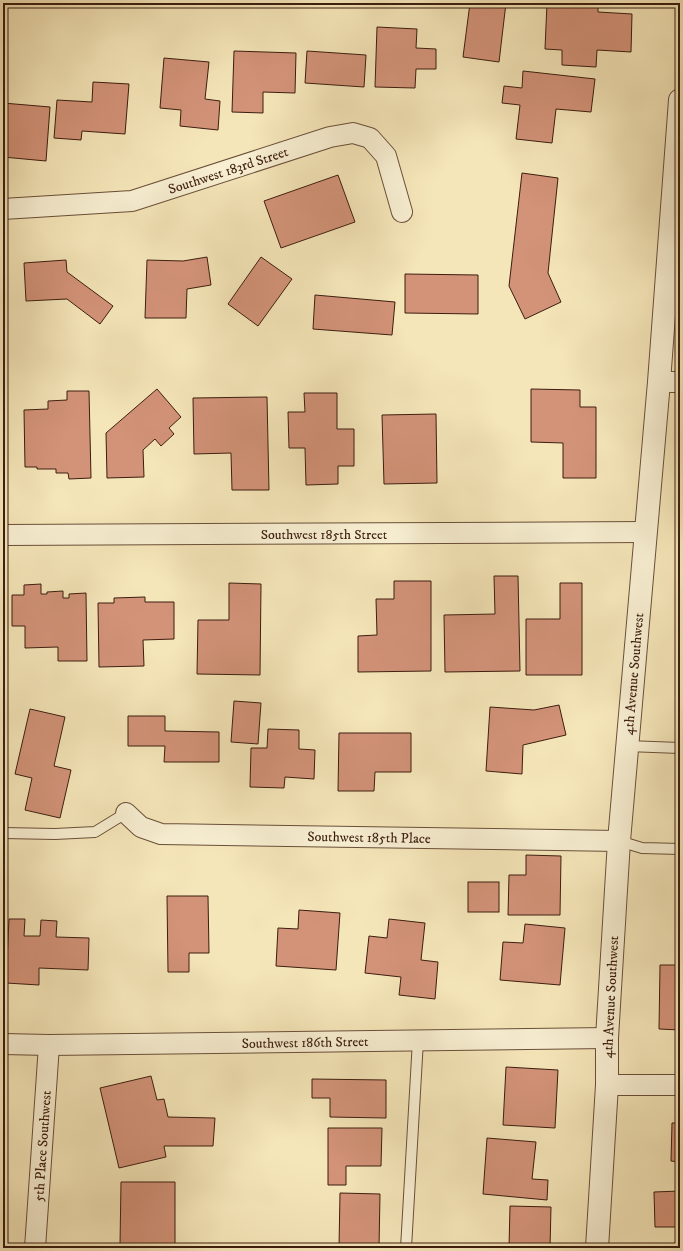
<svg xmlns="http://www.w3.org/2000/svg" width="683" height="1251" font-family="'IM FELL DW Pica',serif">
  <style>
    .building { fill: #d39379; stroke: #3c1d0e }
    .lines { fill: none; stroke-linecap: round; stroke-linejoin: round }
    .service-casing { stroke: #6a4f39; stroke-width: 12 }
    .minor-casing { stroke: #6a4f39; stroke-width: 22 }
    .tertiary-casing { stroke: #6a4f39; stroke-width: 24 }
    .service { stroke: #f8efd2; stroke-width: 10 }
    .minor { stroke: #f8efd2; stroke-width: 20 }
    .tertiary { stroke: #f8efd2; stroke-width: 22 }
    .labels { text-anchor: middle; stroke-width: 4; stroke-linejoin: round; paint-order: stroke }
    .street-label { font-size: 14px; fill: #3c1d0e; stroke: #f8efd2 }
  </style>
  <rect width="100%" height="100%" fill="#f5e6b9"/>
  <filter id="stains"><feTurbulence type="fractalNoise" baseFrequency=".005" numOctaves="4"/><feColorMatrix values="0 0 0 0 .2 0 0 0 0 .09 0 0 0 0 .02 0 0 0 .5 -.17"/></filter>
  <radialGradient id="worn" r=".72"><stop offset=".6" stop-color="#630" stop-opacity="0"/><stop offset="1" stop-color="#630" stop-opacity=".3"/></radialGradient>
  <g class="building">
    <path d="M 470,3 L 506,3 L 499,62 L 463,57 Z"/>
    <path d="M 547,3 L 598,3 L 598,12 L 632,14 L 631,52 L 597,50 L 596,67 L 562,65 L 562,50 L 545,49 Z"/>
    <path d="M 377,27 L 417,29 L 416,48 L 436,49 L 436,69 L 416,69 L 415,88 L 375,87 Z"/>
    <path d="M 234,51 L 296,53 L 295,93 L 263,92 L 263,113 L 232,112 Z"/>
    <path d="M 307,51 L 366,55 L 364,87 L 305,83 Z"/>
    <path d="M 164,58 L 209,62 L 205,99 L 220,101 L 218,130 L 180,126 L 181,110 L 160,108 Z"/>
    <path d="M 523,71 L 595,79 L 591,112 L 556,109 L 552,143 L 516,139 L 520,105 L 502,103 L 504,86 L 522,88 Z"/>
    <path d="M 93,82 L 129,84 L 125,134 L 82,131 L 81,140 L 54,138 L 57,100 L 92,102 Z"/>
    <path d="M 3,103 L 50,107 L 46,161 L 3,157 Z"/>
    <path d="M 522,173 L 558,178 L 548,273 L 561,302 L 525,319 L 509,286 Z"/>
    <path d="M 338,175 L 355,222 L 281,248 L 264,201 Z"/>
    <path d="M 207,257 L 211,285 L 187,289 L 186,318 L 145,318 L 147,260 L 183,261 Z"/>
    <path d="M 261,257 L 292,279 L 258,326 L 228,304 Z"/>
    <path d="M 66,260 L 67,272 L 113,306 L 100,324 L 67,299 L 26,301 L 24,263 Z"/>
    <path d="M 405,274 L 478,275 L 478,314 L 405,313 Z"/>
    <path d="M 315,295 L 395,302 L 392,335 L 313,329 Z"/>
    <path d="M 157,389 L 181,417 L 169,428 L 174,434 L 161,446 L 155,439 L 143,450 L 144,477 L 107,478 L 106,433 Z"/>
    <path d="M 531,389 L 580,390 L 580,407 L 596,407 L 596,478 L 563,478 L 563,443 L 531,442 Z"/>
    <path d="M 67,391 L 89,391 L 91,478 L 69,479 L 68,473 L 56,473 L 56,469 L 37,469 L 37,467 L 25,467 L 24,410 L 48,409 L 48,401 L 67,400 Z"/>
    <path d="M 304,393 L 337,393 L 337,429 L 354,429 L 354,466 L 338,466 L 338,484 L 306,485 L 305,448 L 289,448 L 288,412 L 305,412 Z"/>
    <path d="M 267,397 L 269,490 L 232,490 L 231,453 L 194,454 L 193,398 Z"/>
    <path d="M 3,400 L 4,400 L 5,465 L 3,465 Z"/>
    <path d="M 436,414 L 437,483 L 384,484 L 382,415 Z"/>
    <path d="M 494,576 L 518,576 L 520,671 L 445,672 L 444,615 L 495,614 Z"/>
    <path d="M 394,581 L 431,581 L 431,671 L 358,672 L 358,636 L 377,635 L 376,599 L 394,599 Z"/>
    <path d="M 229,583 L 261,584 L 260,675 L 197,674 L 198,620 L 229,620 Z"/>
    <path d="M 560,583 L 582,583 L 582,675 L 526,675 L 526,619 L 560,619 Z"/>
    <path d="M 41,584 L 41,594 L 47,594 L 47,592 L 63,591 L 63,598 L 69,598 L 69,594 L 86,593 L 87,661 L 58,661 L 58,647 L 25,648 L 25,626 L 12,626 L 12,595 L 24,595 L 24,585 Z"/>
    <path d="M 145,597 L 145,602 L 174,602 L 174,639 L 143,640 L 144,666 L 99,667 L 98,603 L 114,603 L 114,598 Z"/>
    <path d="M 234,701 L 261,703 L 258,744 L 231,742 Z"/>
    <path d="M 559,705 L 566,735 L 523,745 L 522,774 L 486,771 L 490,707 L 534,710 Z"/>
    <path d="M 30,709 L 65,717 L 54,766 L 71,770 L 60,818 L 25,810 L 32,778 L 15,774 Z"/>
    <path d="M 128,716 L 165,716 L 165,731 L 219,732 L 219,762 L 164,762 L 165,746 L 128,746 Z"/>
    <path d="M 268,729 L 299,730 L 299,749 L 315,750 L 314,779 L 285,777 L 284,788 L 250,787 L 251,748 L 267,748 Z"/>
    <path d="M 339,733 L 411,733 L 411,772 L 375,772 L 374,791 L 338,791 Z"/>
    <path d="M 526,855 L 561,856 L 560,915 L 508,915 L 509,875 L 526,875 Z"/>
    <rect x="468" y="882" width="31" height="30"/>
    <path d="M 167,896 L 208,896 L 209,953 L 189,953 L 189,972 L 168,972 Z"/>
    <path d="M 299,910 L 340,913 L 336,970 L 276,966 L 278,928 L 298,929 Z"/>
    <path d="M 9,919 L 25,919 L 24,936 L 40,936 L 41,920 L 57,921 L 56,937 L 89,938 L 88,970 L 39,968 L 39,985 L 6,983 Z"/>
    <path d="M 389,919 L 425,923 L 421,960 L 438,962 L 435,999 L 399,995 L 401,977 L 365,973 L 369,936 L 387,938 Z"/>
    <path d="M 525,924 L 565,928 L 560,985 L 500,980 L 503,942 L 523,943 Z"/>
    <path d="M 660,965 L 680,965 L 680,1030 L 659,1029 Z"/>
    <path d="M 506,1067 L 558,1070 L 555,1128 L 503,1125 Z"/>
    <path d="M 151,1076 L 157,1100 L 164,1099 L 168,1117 L 215,1118 L 213,1146 L 164,1146 L 166,1157 L 119,1168 L 100,1088 Z"/>
    <path d="M 312,1079 L 386,1080 L 386,1118 L 330,1117 L 330,1098 L 312,1098 Z"/>
    <path d="M 672,1123 L 680,1123 L 680,1162 L 671,1161 Z"/>
    <path d="M 328,1128 L 382,1128 L 381,1166 L 346,1166 L 346,1185 L 328,1185 Z"/>
    <path d="M 487,1138 L 536,1142 L 532,1179 L 548,1180 L 547,1200 L 483,1194 Z"/>
    <path d="M 121,1182 L 175,1182 L 175,1245 L 120,1245 Z"/>
    <path d="M 680,1191 L 680,1227 L 655,1227 L 654,1192 Z"/>
    <path d="M 340,1193 L 380,1194 L 379,1248 L 339,1248 Z"/>
    <path d="M 510,1206 L 551,1207 L 550,1248 L 509,1248 Z"/>
  </g>
  <g class="lines">
    <g class="service-casing">
      <g id="service">
        <path d="M 627,746 L 680,748"/>
        <path d="M 3,833 L 55,834 L 95,832 L 126,813"/>
        <path d="M 619,841 L 642,848 L 680,849"/>
        <path d="M 406,1248 L 418,1040"/>
      </g>
    </g>
    <g class="minor-casing">
      <g id="minor">
        <path d="M 3,209 L 132,201 L 330,137 L 353,133 L 370,138 L 386,156 L 402,212"/>
        <path d="M 659,382 L 680,382"/>
        <path d="M 3,535 L 645,532"/>
        <path d="M 126,813 L 141,827 L 161,834 L 619,841"/>
        <path d="M 3,1044 L 49,1045 L 607,1038"/>
        <path d="M 607,1085 L 680,1085"/>
        <path d="M 35,1248 L 49,1045"/>
      </g>
    </g>
    <g class="tertiary-casing">
      <path id="tertiary" d="M 597,1248 L 607,1085 L 607,1038 L 619,841 L 659,382 L 680,100"/>
    </g>
    <use href="#service" class="service"/>
    <use href="#minor" class="minor"/>
    <use href="#tertiary" class="tertiary"/>
  </g>
  <g class="labels">
    <g class="street-label">
      <text transform="translate(228 170) rotate(-18)" y="5">Southwest 183rd Street</text>
      <text x="324" y="539">Southwest 185th Street</text>
      <text transform="translate(633 674) rotate(-85)" y="5">4th Avenue Southwest</text>
      <text transform="translate(369 837) rotate(1)" y="5">Southwest 185th Place</text>
      <text transform="translate(610 997) rotate(-87)" y="5">4th Avenue Southwest</text>
      <text transform="translate(305 1042) rotate(-1)" y="5">Southwest 186th Street</text>
      <text transform="translate(42 1146) rotate(-86)" y="5">5th Place Southwest</text>
    </g>
  </g>
  <rect width="683" height="1251" fill="none" stroke="#f5e6b9" stroke-width="16"/>
  <rect x="4" y="4" width="675" height="1243" fill="none" stroke="#3c1d0e" stroke-width="2"/>
  <rect x="8" y="8" width="667" height="1235" fill="none" stroke="#3c1d0e"/>
  <rect width="100%" height="100%" filter="url(#stains)"/>
  <rect width="100%" height="100%" fill="url(#worn)"/>
</svg>
